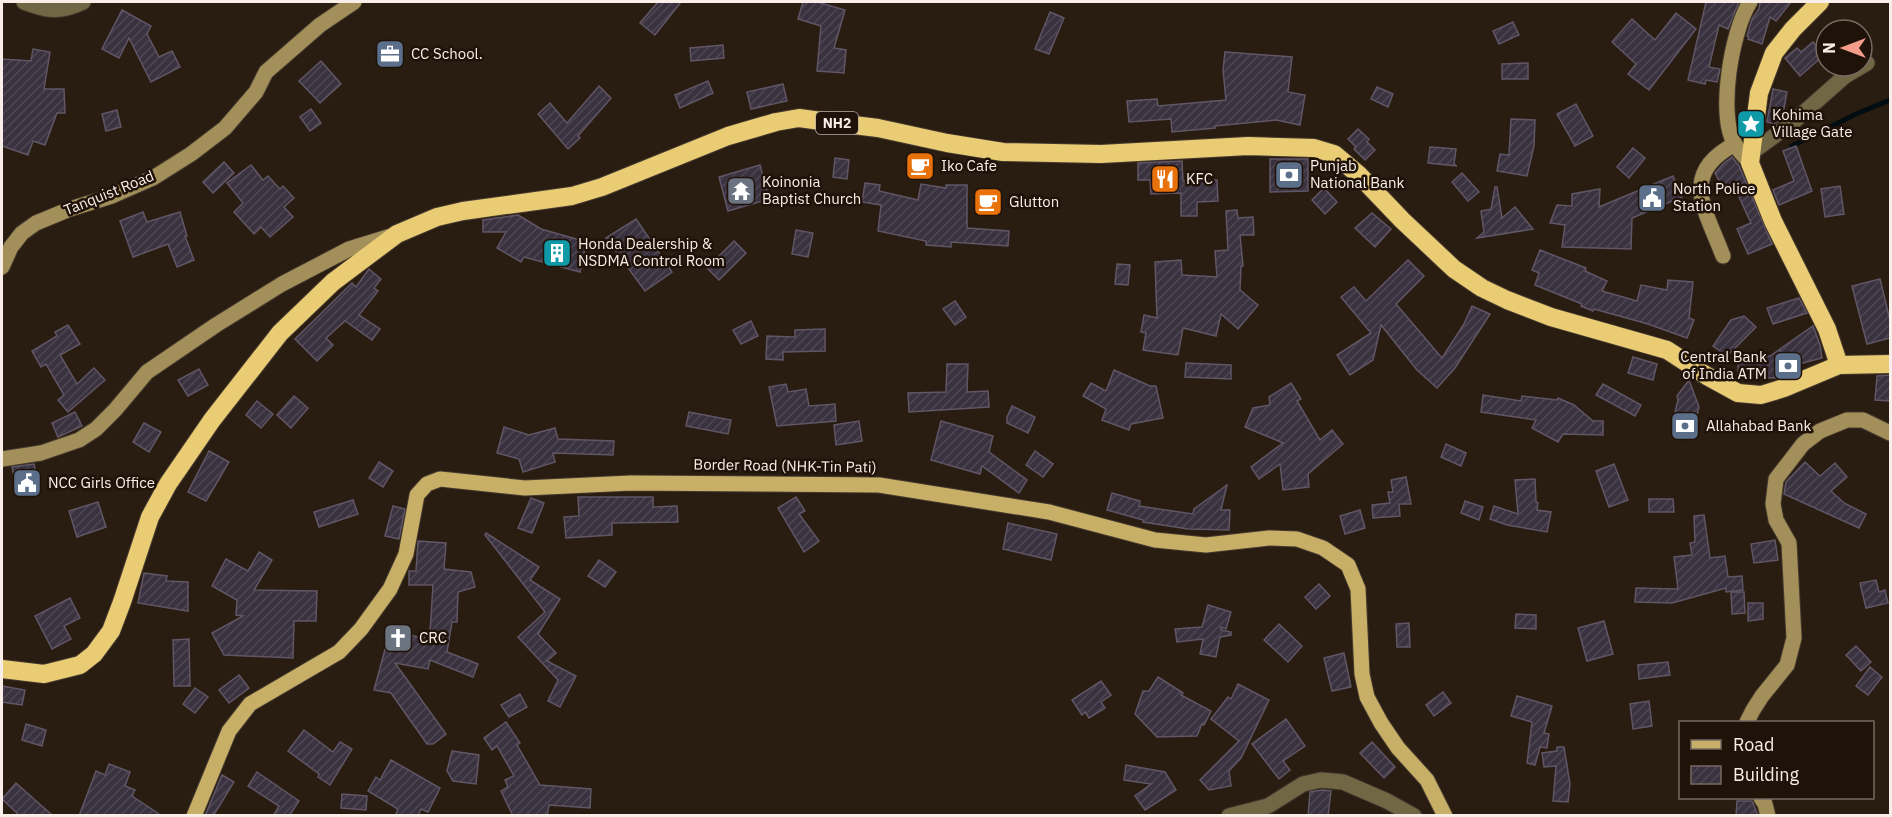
<svg xmlns="http://www.w3.org/2000/svg" width="1892" height="817" font-family="'IBM Plex Sans',sans-serif">
  <style>
    .lines { fill: none; stroke-linecap: round; stroke-linejoin: round }
    .stream { stroke: #020d11; stroke-width: 5 }
    .building { fill: url(#building-hatch); stroke: #605666; stroke-width: 1.5 }
    .street-casing { stroke: #463a2f; stroke-width: 17 }
    .secondary-casing { stroke: #463a2f; stroke-width: 17 }
    .primary-casing { stroke: #463a2f; stroke-width: 17 }
    .highway-casing { stroke: #463a2f; stroke-width: 20 }
    .street { stroke: #726745; stroke-width: 15 }
    .secondary { stroke: #a28f59; stroke-width: 15 }
    .primary { stroke: #c7af67; stroke-width: 15 }
    .highway { stroke: #e9cc74; stroke-width: 18 }
    .labels { text-anchor: middle; stroke-width: 5; stroke-linejoin: round; paint-order: stroke }
    .shield { fill: #1f1208; stroke: #b8ada5; stroke-width: 1.5 }
    .shield-label { font-size: 14px; font-weight: bold; fill: #f9efe8 }
    .poi-label { font-size: 15px; fill: #f9efe8; stroke: #1f1208; text-anchor: start }
    .street-label { font-size: 15px; fill: #f9efe8; stroke: #1f1208 }
  </style>
  <defs>
    <pattern id="building-hatch" width="6" height="6" patternUnits="userSpaceOnUse" patternTransform="scale(1.5)"><rect width="6" height="6" fill="#3b3240"/><path d="M-1 1l2-2M0 6l6-6M5 7l2-2" fill="none" stroke="#4e4652"/></pattern>
  </defs>
  <rect width="100%" height="100%" fill="#291c11"/>
  <g class="lines">
    <path class="stream" d="M 1792,146 L 1856,114 L 1890,100"/>
  </g>
  <g class="building">
    <path d="M 658,2 L 681,2 L 655,35 L 640,23 Z"/>
    <path d="M 803,2 L 817,2 L 845,10 L 834,48 L 846,50 L 844,73 L 817,71 L 821,26 L 798,19 Z"/>
    <path d="M 1706,2 L 1739,2 L 1728,29 L 1719,25 L 1709,67 L 1720,69 L 1717,82 L 1706,80 L 1705,84 L 1688,80 Z"/>
    <path d="M 1760,2 L 1791,2 L 1776,21 L 1770,17 L 1762,44 L 1748,39 L 1749,37 L 1747,36 L 1752,19 L 1759,9 Z"/>
    <path d="M 122,10 L 151,26 L 147,34 L 159,57 L 172,51 L 180,67 L 151,82 L 129,38 L 119,58 L 102,49 Z"/>
    <path d="M 1050,12 L 1064,18 L 1049,54 L 1035,49 Z"/>
    <path d="M 1676,13 L 1696,29 L 1649,90 L 1628,74 L 1636,64 L 1612,42 L 1632,19 L 1655,40 Z"/>
    <path d="M 1513,22 L 1519,35 L 1499,44 L 1493,31 Z"/>
    <path d="M 1813,42 L 1824,55 L 1800,76 L 1785,58 L 1797,48 L 1801,52 Z"/>
    <path d="M 723,45 L 724,58 L 691,61 L 690,48 Z"/>
    <path d="M 33,49 L 50,52 L 44,89 L 64,89 L 65,113 L 57,113 L 45,145 L 33,141 L 28,155 L 2,146 L 2,59 L 31,61 Z"/>
    <path d="M 1225,52 L 1292,57 L 1288,92 L 1305,95 L 1300,125 L 1276,120 L 1215,126 L 1215,128 L 1172,132 L 1171,119 L 1129,122 L 1127,101 L 1157,99 L 1158,106 L 1226,100 L 1223,70 Z"/>
    <path d="M 321,61 L 341,84 L 320,103 L 299,81 Z"/>
    <path d="M 1528,63 L 1528,79 L 1502,79 L 1502,64 Z"/>
    <path d="M 708,81 L 713,93 L 680,108 L 675,95 Z"/>
    <path d="M 783,84 L 787,101 L 751,109 L 747,92 Z"/>
    <path d="M 599,86 L 611,98 L 578,136 L 580,138 L 568,149 L 538,114 L 550,103 L 567,123 Z"/>
    <path d="M 1377,87 L 1393,94 L 1388,107 L 1371,99 Z"/>
    <path d="M 1773,89 L 1787,92 L 1782,119 L 1774,124 L 1767,122 Z"/>
    <path d="M 1576,104 L 1593,136 L 1575,146 L 1557,114 Z"/>
    <path d="M 311,109 L 321,123 L 310,131 L 300,117 Z"/>
    <path d="M 117,110 L 121,127 L 106,131 L 102,114 Z"/>
    <path d="M 1511,119 L 1535,120 L 1534,146 L 1527,176 L 1497,171 L 1500,154 L 1509,155 Z"/>
    <path d="M 1358,129 L 1369,139 L 1367,142 L 1375,150 L 1365,160 L 1354,149 L 1356,147 L 1348,139 Z"/>
    <path d="M 1796,146 L 1812,191 L 1779,205 L 1773,190 L 1794,181 L 1783,151 Z"/>
    <path d="M 1430,147 L 1456,149 L 1454,164 L 1457,166 L 1428,163 Z"/>
    <path d="M 1633,148 L 1645,158 L 1629,178 L 1617,167 Z"/>
    <path d="M 1732,157 L 1739,166 L 1772,244 L 1748,254 L 1737,229 L 1751,223 L 1733,184 L 1724,190 L 1715,173 L 1724,163 Z"/>
    <path d="M 835,158 L 849,160 L 847,179 L 833,177 Z"/>
    <path d="M 1270,159 L 1308,159 L 1308,191 L 1270,192 Z"/>
    <path d="M 1182,161 L 1183,181 L 1217,180 L 1218,201 L 1197,202 L 1197,216 L 1181,216 L 1181,193 L 1151,194 L 1150,180 L 1138,180 L 1138,163 Z"/>
    <path d="M 224,162 L 234,173 L 213,193 L 203,182 Z"/>
    <path d="M 251,165 L 263,180 L 268,176 L 280,189 L 283,186 L 294,198 L 284,207 L 293,217 L 270,237 L 261,227 L 254,234 L 234,212 L 243,203 L 227,183 Z"/>
    <path d="M 760,165 L 769,199 L 728,211 L 719,177 Z"/>
    <path d="M 1462,173 L 1479,192 L 1468,201 L 1452,182 Z"/>
    <path d="M 1673,176 L 1682,197 L 1632,218 L 1631,249 L 1562,247 L 1565,225 L 1550,223 L 1557,205 L 1572,206 L 1572,194 L 1600,189 L 1599,207 Z"/>
    <path d="M 865,183 L 880,185 L 879,191 L 918,200 L 921,184 L 946,188 L 946,185 L 967,185 L 967,228 L 1009,231 L 1008,246 L 951,242 L 951,247 L 926,245 L 926,241 L 878,231 L 881,205 L 862,202 Z"/>
    <path d="M 1840,186 L 1844,214 L 1825,217 L 1821,189 Z"/>
    <path d="M 1495,187 L 1497,187 L 1502,218 L 1515,207 L 1533,229 L 1477,238 L 1484,232 L 1481,211 L 1491,209 Z"/>
    <path d="M 1324,188 L 1337,202 L 1325,214 L 1312,200 Z"/>
    <path d="M 1237,210 L 1238,218 L 1253,217 L 1254,235 L 1240,235 L 1243,266 L 1241,266 L 1240,290 L 1258,305 L 1238,329 L 1221,314 L 1216,336 L 1183,328 L 1178,355 L 1143,350 L 1146,333 L 1141,332 L 1144,315 L 1157,318 L 1155,262 L 1181,260 L 1182,275 L 1217,277 L 1215,251 L 1228,250 L 1226,211 Z"/>
    <path d="M 143,212 L 147,222 L 180,212 L 187,236 L 185,236 L 194,260 L 177,267 L 168,244 L 133,257 L 120,221 Z"/>
    <path d="M 1372,213 L 1391,229 L 1375,247 L 1355,228 Z"/>
    <path d="M 518,215 L 541,229 L 587,242 L 580,272 L 524,257 L 521,262 L 497,248 L 506,232 L 483,232 L 483,220 Z"/>
    <path d="M 636,219 L 672,272 L 645,291 L 606,238 Z"/>
    <path d="M 796,230 L 813,233 L 808,257 L 792,254 Z"/>
    <path d="M 734,241 L 746,253 L 719,280 L 707,268 Z"/>
    <path d="M 1540,250 L 1586,268 L 1585,271 L 1607,281 L 1602,291 L 1637,301 L 1641,285 L 1667,290 L 1668,280 L 1693,282 L 1689,318 L 1694,320 L 1687,338 L 1648,324 L 1594,309 L 1593,311 L 1581,306 L 1582,304 L 1535,285 L 1539,273 L 1532,270 Z"/>
    <path d="M 1408,260 L 1424,276 L 1396,304 L 1442,358 L 1464,324 L 1472,306 L 1490,314 L 1455,368 L 1437,388 L 1417,370 L 1381,325 L 1373,360 L 1350,375 L 1337,355 L 1371,333 L 1341,297 L 1354,287 L 1366,301 Z"/>
    <path d="M 1117,264 L 1130,265 L 1128,285 L 1115,284 Z"/>
    <path d="M 369,269 L 381,279 L 374,288 L 378,291 L 359,315 L 380,329 L 372,340 L 345,321 L 326,338 L 333,345 L 317,361 L 295,339 L 352,283 L 356,287 Z"/>
    <path d="M 1880,279 L 1890,320 L 1890,338 L 1867,344 L 1852,286 Z"/>
    <path d="M 1799,298 L 1807,313 L 1773,324 L 1767,308 Z"/>
    <path d="M 955,301 L 966,317 L 955,325 L 943,309 Z"/>
    <path d="M 1744,316 L 1756,327 L 1727,356 L 1713,346 L 1731,320 Z"/>
    <path d="M 751,321 L 758,336 L 741,344 L 733,330 Z"/>
    <path d="M 68,325 L 80,344 L 60,355 L 77,384 L 94,368 L 105,380 L 68,412 L 58,400 L 64,395 L 46,364 L 41,367 L 32,351 L 57,336 L 55,332 Z"/>
    <path d="M 1813,326 L 1820,345 L 1822,358 L 1799,364 L 1778,378 L 1738,377 L 1738,356 L 1770,356 L 1779,350 L 1781,352 L 1780,349 Z"/>
    <path d="M 825,329 L 825,351 L 783,352 L 783,360 L 766,359 L 767,336 L 795,337 L 795,330 Z"/>
    <path d="M 1633,357 L 1657,364 L 1653,380 L 1628,373 Z"/>
    <path d="M 1186,363 L 1231,365 L 1231,379 L 1185,377 Z"/>
    <path d="M 947,364 L 968,364 L 967,392 L 988,391 L 989,407 L 909,412 L 908,393 L 946,392 Z"/>
    <path d="M 199,369 L 208,385 L 188,396 L 178,380 Z"/>
    <path d="M 1114,370 L 1150,386 L 1156,386 L 1163,418 L 1131,424 L 1129,430 L 1102,420 L 1106,409 L 1083,396 L 1091,383 L 1106,391 Z"/>
    <path d="M 1890,375 L 1890,401 L 1875,400 L 1877,376 Z"/>
    <path d="M 1689,380 L 1699,407 L 1693,431 L 1672,425 L 1678,400 L 1677,396 Z"/>
    <path d="M 1291,383 L 1301,399 L 1297,401 L 1320,440 L 1332,430 L 1343,444 L 1308,474 L 1309,487 L 1283,490 L 1280,464 L 1259,479 L 1251,467 L 1283,443 L 1245,427 L 1253,408 L 1270,405 L 1269,397 Z"/>
    <path d="M 786,384 L 788,392 L 806,389 L 809,406 L 835,404 L 836,421 L 777,426 L 769,387 Z"/>
    <path d="M 1603,384 L 1641,405 L 1635,416 L 1596,395 Z"/>
    <path d="M 1483,395 L 1521,401 L 1522,396 L 1557,400 L 1558,398 L 1574,405 L 1593,421 L 1603,421 L 1603,435 L 1563,434 L 1558,442 L 1532,428 L 1536,420 L 1481,412 Z"/>
    <path d="M 294,396 L 308,408 L 291,428 L 277,415 Z"/>
    <path d="M 257,401 L 273,414 L 261,428 L 246,415 Z"/>
    <path d="M 1012,406 L 1035,417 L 1028,433 L 1007,423 L 1007,417 Z"/>
    <path d="M 75,412 L 82,426 L 58,437 L 52,423 Z"/>
    <path d="M 689,412 L 731,420 L 728,434 L 686,426 Z"/>
    <path d="M 859,421 L 862,441 L 836,445 L 834,425 Z"/>
    <path d="M 941,421 L 993,436 L 989,452 L 1027,480 L 1019,493 L 982,466 L 980,474 L 931,460 Z"/>
    <path d="M 144,423 L 161,432 L 149,452 L 133,442 Z"/>
    <path d="M 504,427 L 529,435 L 555,428 L 558,439 L 614,441 L 613,455 L 553,453 L 555,462 L 523,472 L 519,459 L 497,453 Z"/>
    <path d="M 1446,444 L 1466,453 L 1461,466 L 1441,457 Z"/>
    <path d="M 209,451 L 229,462 L 206,501 L 188,492 Z"/>
    <path d="M 1035,451 L 1053,464 L 1043,477 L 1026,465 Z"/>
    <path d="M 379,462 L 393,471 L 383,487 L 369,478 Z"/>
    <path d="M 1805,462 L 1820,476 L 1835,463 L 1847,477 L 1831,491 L 1844,503 L 1866,514 L 1859,528 L 1784,494 L 1786,482 Z"/>
    <path d="M 34,464 L 39,488 L 17,492 L 12,467 Z"/>
    <path d="M 1614,464 L 1628,500 L 1609,507 L 1596,471 Z"/>
    <path d="M 1406,477 L 1411,504 L 1399,504 L 1400,516 L 1373,518 L 1372,505 L 1390,503 L 1388,492 L 1393,492 L 1391,480 Z"/>
    <path d="M 1535,479 L 1536,502 L 1538,503 L 1537,510 L 1551,512 L 1547,532 L 1507,525 L 1490,519 L 1494,506 L 1518,514 L 1515,480 Z"/>
    <path d="M 1227,485 L 1221,510 L 1230,510 L 1229,530 L 1188,529 L 1143,522 L 1143,520 L 1107,510 L 1112,493 L 1140,501 L 1139,506 L 1193,514 L 1194,509 Z"/>
    <path d="M 578,497 L 653,497 L 653,507 L 677,506 L 678,522 L 612,523 L 612,535 L 566,538 L 564,517 L 579,516 Z"/>
    <path d="M 796,497 L 805,511 L 799,514 L 819,541 L 804,552 L 778,508 Z"/>
    <path d="M 531,498 L 544,503 L 532,533 L 518,528 Z"/>
    <path d="M 1649,499 L 1673,499 L 1674,512 L 1649,512 Z"/>
    <path d="M 353,500 L 358,514 L 319,527 L 314,512 Z"/>
    <path d="M 1465,501 L 1483,507 L 1479,520 L 1461,513 Z"/>
    <path d="M 98,502 L 106,527 L 77,537 L 69,511 Z"/>
    <path d="M 393,506 L 405,509 L 399,539 L 385,536 Z"/>
    <path d="M 1360,510 L 1365,528 L 1345,534 L 1340,516 Z"/>
    <path d="M 1704,515 L 1710,558 L 1725,556 L 1728,577 L 1742,576 L 1743,590 L 1726,592 L 1726,588 L 1672,603 L 1635,602 L 1636,588 L 1678,589 L 1674,557 L 1692,555 L 1690,543 L 1695,542 L 1694,516 Z"/>
    <path d="M 1008,523 L 1057,534 L 1051,560 L 1003,549 Z"/>
    <path d="M 486,533 L 539,567 L 530,580 L 560,599 L 538,634 L 556,653 L 547,661 L 576,676 L 560,707 L 548,701 L 558,680 L 518,637 L 545,612 L 485,535 Z"/>
    <path d="M 1775,540 L 1778,560 L 1754,563 L 1751,544 Z"/>
    <path d="M 418,541 L 446,543 L 444,569 L 471,572 L 475,587 L 458,592 L 457,622 L 452,622 L 447,652 L 478,664 L 473,677 L 430,660 L 428,669 L 395,663 L 446,734 L 433,744 L 427,744 L 391,693 L 374,690 L 390,631 L 423,638 L 424,631 L 430,632 L 433,585 L 409,585 L 409,571 L 416,571 Z"/>
    <path d="M 259,552 L 272,560 L 254,590 L 317,591 L 316,621 L 294,621 L 293,658 L 224,655 L 212,633 L 243,616 L 236,615 L 237,600 L 212,586 L 226,559 L 248,571 Z"/>
    <path d="M 599,560 L 616,572 L 605,587 L 588,576 Z"/>
    <path d="M 144,573 L 167,576 L 166,581 L 188,582 L 188,611 L 138,603 Z"/>
    <path d="M 1876,580 L 1879,592 L 1885,590 L 1888,603 L 1866,608 L 1860,583 Z"/>
    <path d="M 1319,584 L 1330,596 L 1316,609 L 1305,597 Z"/>
    <path d="M 1731,592 L 1744,592 L 1745,613 L 1732,614 Z"/>
    <path d="M 70,598 L 80,618 L 64,626 L 71,639 L 52,649 L 35,616 Z"/>
    <path d="M 1748,603 L 1763,603 L 1763,619 L 1748,621 Z"/>
    <path d="M 1208,605 L 1231,612 L 1226,629 L 1221,627 L 1221,630 L 1231,632 L 1231,635 L 1220,637 L 1216,657 L 1200,654 L 1203,639 L 1177,642 L 1175,629 L 1202,627 Z"/>
    <path d="M 1516,614 L 1536,615 L 1536,629 L 1515,628 Z"/>
    <path d="M 1604,621 L 1613,654 L 1587,661 L 1578,628 Z"/>
    <path d="M 1409,623 L 1410,647 L 1397,647 L 1396,624 Z"/>
    <path d="M 1279,624 L 1302,646 L 1288,662 L 1264,640 Z"/>
    <path d="M 189,639 L 190,686 L 174,686 L 173,640 Z"/>
    <path d="M 1856,646 L 1871,662 L 1861,671 L 1846,655 Z"/>
    <path d="M 1344,653 L 1351,687 L 1332,691 L 1324,658 Z"/>
    <path d="M 1668,662 L 1670,675 L 1639,679 L 1638,665 Z"/>
    <path d="M 1870,667 L 1882,677 L 1868,695 L 1856,686 Z"/>
    <path d="M 239,675 L 249,688 L 229,703 L 219,690 Z"/>
    <path d="M 1158,677 L 1183,693 L 1181,695 L 1211,711 L 1204,725 L 1202,724 L 1197,736 L 1157,737 L 1135,714 L 1143,691 L 1149,691 Z"/>
    <path d="M 1101,681 L 1111,695 L 1101,702 L 1105,708 L 1089,718 L 1085,712 L 1082,715 L 1072,700 Z"/>
    <path d="M 1238,684 L 1269,700 L 1241,758 L 1229,771 L 1231,786 L 1209,790 L 1200,780 L 1239,741 L 1211,719 L 1228,697 L 1231,699 Z"/>
    <path d="M 2,686 L 25,690 L 22,705 L 2,702 Z"/>
    <path d="M 195,688 L 208,697 L 195,713 L 183,704 Z"/>
    <path d="M 1443,692 L 1451,703 L 1434,716 L 1426,705 Z"/>
    <path d="M 520,694 L 527,707 L 509,717 L 501,705 Z"/>
    <path d="M 1517,696 L 1552,706 L 1544,733 L 1549,734 L 1547,748 L 1540,747 L 1535,765 L 1527,763 L 1532,722 L 1511,716 Z"/>
    <path d="M 1649,701 L 1652,726 L 1633,729 L 1630,704 Z"/>
    <path d="M 1286,719 L 1305,746 L 1283,761 L 1290,770 L 1279,779 L 1252,744 Z"/>
    <path d="M 506,722 L 520,743 L 517,745 L 540,785 L 591,789 L 590,808 L 549,805 L 547,816 L 513,816 L 501,791 L 508,787 L 505,780 L 514,776 L 497,746 L 492,750 L 484,738 Z"/>
    <path d="M 26,724 L 46,730 L 42,746 L 22,740 Z"/>
    <path d="M 304,730 L 333,752 L 340,742 L 352,749 L 330,785 L 318,777 L 319,774 L 288,751 Z"/>
    <path d="M 1372,742 L 1395,767 L 1384,778 L 1360,753 Z"/>
    <path d="M 1557,747 L 1564,747 L 1570,784 L 1568,802 L 1553,801 L 1556,766 L 1544,767 L 1542,753 L 1557,751 Z"/>
    <path d="M 452,751 L 479,755 L 476,784 L 453,781 L 447,771 Z"/>
    <path d="M 391,760 L 440,788 L 428,812 L 421,809 L 418,816 L 395,816 L 398,809 L 368,791 L 376,777 L 380,780 Z"/>
    <path d="M 109,764 L 130,772 L 125,786 L 135,790 L 132,796 L 162,816 L 79,816 L 96,771 L 105,775 Z"/>
    <path d="M 1126,765 L 1165,772 L 1176,790 L 1145,810 L 1135,796 L 1151,784 L 1124,780 Z"/>
    <path d="M 257,772 L 299,801 L 289,816 L 273,816 L 279,806 L 248,786 Z"/>
    <path d="M 222,775 L 234,782 L 213,816 L 205,816 Z"/>
    <path d="M 16,783 L 53,816 L 20,816 L 2,799 Z"/>
    <path d="M 1322,790 L 1331,791 L 1328,816 L 1308,816 L 1310,792 Z"/>
    <path d="M 342,794 L 367,796 L 366,810 L 341,808 Z"/>
    <path d="M 1737,801 L 1752,801 L 1758,816 L 1736,816 Z"/>
  </g>
  <g class="lines">
    <g class="street-casing">
      <g id="street">
        <path d="M 24,2 C 47,11 60,13 83,2"/>
        <path d="M 1751,153 L 1792,123 L 1845,76 L 1867,63"/>
        <path d="M 1229,816 L 1268,806 L 1303,784 L 1321,780 L 1343,782 L 1387,801 L 1414,816"/>
      </g>
    </g>
    <g class="secondary-casing">
      <g id="secondary">
        <path d="M 1750,163 C 1745,157 1739,151 1735,145 C 1717,114 1732,30 1750,2"/>
        <path d="M 1723,256 C 1706,210 1678,174 1735,144"/>
        <path d="M 2,267 L 11,247 L 22,233 L 36,223 L 70,209 L 112,196 L 153,178 L 191,154 L 225,128 L 256,92 L 266,72 L 320,25 L 354,2"/>
        <path d="M 2,459 L 41,453 L 79,440 L 96,429 L 115,410 L 147,372 L 216,325 L 282,284 L 349,249 L 391,236"/>
        <path d="M 1747,722 L 1753,710 L 1762,696 L 1787,665 L 1794,638 L 1789,543 L 1776,520 L 1773,504 L 1776,479 L 1803,444 L 1820,431 L 1847,420 L 1863,420 L 1890,433"/>
        <path d="M 1761,798 L 1765,804 L 1768,816"/>
      </g>
    </g>
    <g class="primary-casing">
      <path id="primary" d="M 194,816 L 229,731 L 250,704 L 339,652 L 361,629 L 390,589 L 406,554 L 417,495 L 427,484 L 440,479 L 525,488 L 631,483 L 879,485 L 1049,512 L 1155,540 L 1206,545 L 1269,538 L 1297,539 L 1323,548 L 1348,565 L 1358,589 L 1362,674 L 1367,697 L 1381,723 L 1398,748 L 1427,780 L 1445,816"/>
    </g>
    <g class="highway-casing">
      <g id="highway">
        <path d="M 1820,2 L 1793,29 L 1774,53 L 1759,93 L 1750,163 L 1773,221 L 1827,329 L 1839,365"/>
        <path d="M 2,669 L 44,674 L 80,665 L 94,654 L 111,631 L 122,602 L 150,517 L 168,484 L 212,420 L 280,333 L 333,282 L 397,234 L 437,217 L 463,211 L 572,196 L 602,187 L 728,136 L 776,122 L 799,118 L 821,121 L 878,128 L 947,143 L 1003,152 L 1101,154 L 1248,146 L 1314,148 L 1334,154 L 1359,175 L 1402,220 L 1454,269 L 1482,288 L 1507,300 L 1551,317 L 1667,350 L 1707,376 L 1738,393 L 1761,395 L 1784,388 L 1839,365 L 1890,364"/>
      </g>
    </g>
    <use href="#street" class="street"/>
    <use href="#secondary" class="secondary"/>
    <use href="#primary" class="primary"/>
    <use href="#highway" class="highway"/>
  </g>
  <defs>
    <g id="office-square" transform="scale(1.5)"><rect x="-9" y="-9" width="18" height="18" rx="4" fill="#5c6f8a" stroke="#1f1208"/><path d="M-6-3h4V-5.5h4V-3h4V5H-6ZM-1-4.5V-3h2v-1.5ZM-6 0V1H6V0Z" fill="#fff"/></g>
    <g id="sight-square" transform="scale(1.5)"><rect x="-9" y="-9" width="18" height="18" rx="4" fill="#0f9aa8" stroke="#1f1208"/><path d="M0-6L1.8-2.2L6-1.7L2.9 1.2L3.7 5.4L0 3.3L-3.7 5.4L-2.9 1.2L-6-1.7L-1.8-2.2Z" fill="#fff"/></g>
    <g id="cafe-square" transform="scale(1.5)"><rect x="-9" y="-9" width="18" height="18" rx="4" fill="#e8710a" stroke="#1f1208"/><path d="M-5.5-4.5H6V0H3Q3 3.5 0 3.5H-2.5Q-5.5 3.5-5.5 0ZM3-3.2v2h1.7v-2ZM-6 4.5H4V6H-6Z" fill="#fff"/></g>
    <g id="bank-square" transform="scale(1.5)"><rect x="-9" y="-9" width="18" height="18" rx="4" fill="#5c6f8a" stroke="#1f1208"/><path d="M-6-4H6V4H-6ZM0-2.3a2.3 2.3 0 1 0 0 4.6a2.3 2.3 0 1 0 0-4.6Z" fill="#fff"/></g>
    <g id="restaurant-square" transform="scale(1.5)"><rect x="-9" y="-9" width="18" height="18" rx="4" fill="#e8710a" stroke="#1f1208"/><path d="M-5-6h1v4h1v-4h1v4h1v-4h1v5L-1.5 .5V6h-2V.5L-5-1ZM5-6V6H3V1.5H1.5Q1.5-4 5-6Z" fill="#fff"/></g>
    <g id="temple-square" transform="scale(1.5)"><rect x="-9" y="-9" width="18" height="18" rx="4" fill="#6b7280" stroke="#1f1208"/><path d="M0-6L5-2H3V0L6.5 2.5H4V6H1.5V3h-3V6H-4V2.5H-6.5L-3 0V-2H-5Z" fill="#fff"/></g>
    <g id="civic-square" transform="scale(1.5)"><rect x="-9" y="-9" width="18" height="18" rx="4" fill="#5c6f8a" stroke="#1f1208"/><path d="M-.6-6.5H3V-4.5H.6V-3L4-1V1h2V6H-6V1h2V-1L-.6-3ZM-1.2 2.5V6h2.4V2.5Z" fill="#fff"/></g>
    <g id="building-square" transform="scale(1.5)"><rect x="-9" y="-9" width="18" height="18" rx="4" fill="#0f9aa8" stroke="#1f1208"/><path d="M-4-6H4V6H1V3H-1V6H-4ZM-2.5-4.3h1.7v1.8h-1.7ZM.8-4.3h1.7v1.8H.8ZM-2.5-1h1.7V.8h-1.7ZM.8-1h1.7V.8H.8Z" fill="#fff"/></g>
    <g id="church-square" transform="scale(1.5)"><rect x="-9" y="-9" width="18" height="18" rx="4" fill="#6b7280" stroke="#1f1208"/><path d="M-1.2-6h2.4v3.5h3.3v2.4h-3.3V6h-2.4V-.1h-3.3v-2.4h3.3Z" fill="#fff"/></g>
  </defs>
  <g fill-rule="evenodd">
    <use href="#office-square" x="390" y="54"/>
    <use href="#sight-square" x="1751" y="124"/>
    <use href="#cafe-square" x="920" y="166"/>
    <use href="#bank-square" x="1289" y="175"/>
    <use href="#restaurant-square" x="1165" y="179"/>
    <use href="#temple-square" x="741" y="191"/>
    <use href="#civic-square" x="1652" y="198"/>
    <use href="#cafe-square" x="988" y="202"/>
    <use href="#building-square" x="557" y="253"/>
    <use href="#bank-square" x="1788" y="366"/>
    <use href="#bank-square" x="1685" y="426"/>
    <use href="#civic-square" x="27" y="483"/>
    <use href="#church-square" x="398" y="638"/>
  </g>
  <g class="labels">
    <rect class="shield" x="816" y="112" width="42" height="22" rx="4.5"/>
    <g class="shield-label">
      <text x="837" y="128">NH2</text>
    </g>
    <g class="poi-label">
      <text x="411" y="59">CC School.</text>
      <text x="1772" y="120">Kohima<tspan x="1772" dy="17">Village Gate</tspan></text>
      <text x="941" y="171">Iko Cafe</text>
      <text x="1310" y="171">Punjab<tspan x="1310" dy="17">National Bank</tspan></text>
      <text x="1186" y="184">KFC</text>
      <text x="762" y="187">Koinonia<tspan x="762" dy="17">Baptist Church</tspan></text>
      <text x="1673" y="194">North Police<tspan x="1673" dy="17">Station</tspan></text>
      <text x="1009" y="207">Glutton</text>
      <text x="578" y="249">Honda Dealership &amp;<tspan x="578" dy="17">NSDMA Control Room</tspan></text>
      <text x="1767" y="362" text-anchor="end">Central Bank<tspan x="1767" dy="17">of India ATM</tspan></text>
      <text x="1706" y="431">Allahabad Bank</text>
      <text x="48" y="488">NCC Girls Office</text>
      <text x="419" y="643">CRC</text>
    </g>
    <g class="street-label">
      <text transform="translate(109 193) rotate(-22)" y="5">Tanquist Road</text>
      <text transform="translate(785 466) rotate(1)" y="5">Border Road (NHK-Tin Pati)</text>
    </g>
  </g>
  <rect width="1892" height="817" fill="none" stroke="#f9efe8" stroke-width="6"/>
  <rect x="1679" y="721" width="195" height="78" fill="#1f1208" stroke="#766a62" stroke-width="1.5"/>
  <rect x="1691" y="740" width="30" height="9" fill="#c7af67" stroke="#766a62" stroke-width="1.5"/>
  <text x="1733" y="751" font-size="18" fill="#f9efe8">Road</text>
  <rect x="1691" y="766" width="30" height="18" fill="url(#building-hatch)" stroke="#766a62" stroke-width="1.5"/>
  <text x="1733" y="781" font-size="18" fill="#f9efe8">Building</text>
  <g transform="translate(1844 48) rotate(270)"><circle r="28" fill="#1f1208" stroke="#766a62" stroke-width="1.5"/>
  <path d="M0-4.5L10 22L0 15L-10 22Z" fill="#f49d8b"/>
  <text y="-9" font-size="16" font-weight="bold" text-anchor="middle" fill="#f9efe8">N</text>
  </g>
</svg>
